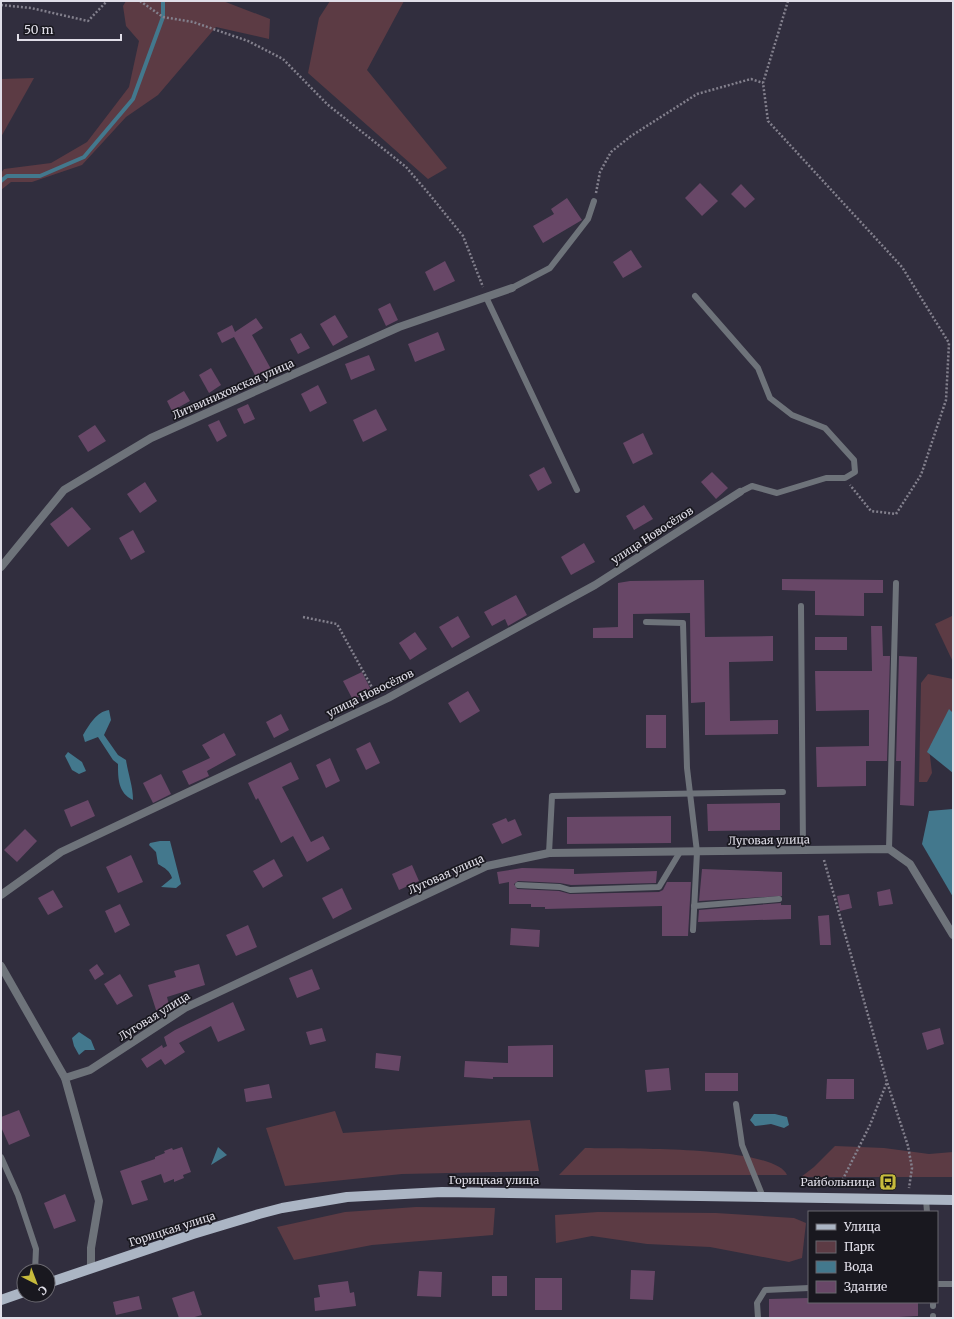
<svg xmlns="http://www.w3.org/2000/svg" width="954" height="1319" font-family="Merriweather,serif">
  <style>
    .green { fill: #5c3b44 }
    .water { fill: #43788d }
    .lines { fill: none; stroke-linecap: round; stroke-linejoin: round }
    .stream { stroke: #43788d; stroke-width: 4 }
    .building { fill: #684767 }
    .path { stroke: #83808d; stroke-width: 2.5; stroke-dasharray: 2 2; stroke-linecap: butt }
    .service { stroke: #6e737a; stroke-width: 6 }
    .minor { stroke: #6e737a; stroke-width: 8 }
    .primary { stroke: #abb5c4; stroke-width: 10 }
    .labels { text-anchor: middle; stroke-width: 3.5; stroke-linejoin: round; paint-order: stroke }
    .street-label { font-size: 11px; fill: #e0dee8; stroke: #19181f }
    .poi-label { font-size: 11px; fill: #e0dee8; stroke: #19181f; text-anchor: end }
  </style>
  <rect width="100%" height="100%" fill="#312e3e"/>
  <g class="green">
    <path d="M 126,1 L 223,1 L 270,19 L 269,39 L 216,27 L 158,95 L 126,117 L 82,165 L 32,182 L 11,182 L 1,190 L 1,173 L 4,169 L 51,163 L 87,142 L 129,87 L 139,41 L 126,26 L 123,6 Z"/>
    <path d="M 330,1 L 404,1 L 367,70 L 447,168 L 428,179 L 308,73 L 319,18 Z"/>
    <path d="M 34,78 L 1,137 L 1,79 Z"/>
    <path d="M 952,616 L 953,618 L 953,662 L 935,624 Z"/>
    <path d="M 928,674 L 953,679 L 953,716 L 929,748 L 932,773 L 927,782 L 919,782 L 921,683 Z"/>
    <path d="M 335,1111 L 343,1133 L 530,1120 L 539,1171 L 402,1174 L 285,1186 L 266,1128 Z"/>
    <path d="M 835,1146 L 884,1148 L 929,1154 L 953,1152 L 953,1177 L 801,1177 L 814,1167 Z"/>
    <path d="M 585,1148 C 619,1149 774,1145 787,1175 L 559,1175 Z"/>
    <path d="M 416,1207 L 495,1208 L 493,1235 L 372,1245 L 294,1260 L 277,1227 L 345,1212 Z"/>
    <path d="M 598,1212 L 716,1213 L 794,1218 L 806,1223 L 802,1258 L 789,1262 L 710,1247 L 647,1244 L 592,1236 L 556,1243 L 555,1215 Z"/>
  </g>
  <g class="water">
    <path d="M 949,709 L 953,713 L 953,773 L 927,752 Z"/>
    <path d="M 109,710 L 111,720 L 104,735 L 118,755 L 126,760 C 128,774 133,786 133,800 C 118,793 118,778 118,764 L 113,760 L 98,737 L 85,742 L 83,735 C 90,724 96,712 109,710 Z"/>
    <path d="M 68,752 L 82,762 L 86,771 L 79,774 L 72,770 L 65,756 Z"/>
    <path d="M 953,809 L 953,897 L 922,844 L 929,811 Z"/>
    <path d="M 160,841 L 170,841 L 181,884 L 176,888 L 161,887 L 172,878 C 170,871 165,868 158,864 L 156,852 L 149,845 L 150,843 Z"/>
    <path d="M 79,1032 L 91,1040 L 95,1050 L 85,1050 L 79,1055 L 74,1046 L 72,1038 Z"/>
    <path d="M 754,1114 L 775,1114 L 787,1117 L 789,1125 L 784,1128 L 771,1124 L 755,1126 L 750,1120 Z"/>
    <path d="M 218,1147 L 227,1155 L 211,1165 Z"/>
  </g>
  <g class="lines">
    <path class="stream" d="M 1,181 L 7,176 L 40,176 L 84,157 L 133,99 L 163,17 L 163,1"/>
  </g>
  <g class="building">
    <path d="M 700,183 L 718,201 L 702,216 L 685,198 Z"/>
    <path d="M 741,184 L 755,199 L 745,208 L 731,194 Z"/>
    <path d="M 567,198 L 582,220 L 543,243 L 533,226 L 554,214 L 551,209 Z"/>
    <path d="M 631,250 L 642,267 L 623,278 L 613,262 Z"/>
    <path d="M 445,261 L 455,281 L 434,291 L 425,272 Z"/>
    <path d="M 390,303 L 398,320 L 386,326 L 378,309 Z"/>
    <path d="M 335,315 L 348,337 L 333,346 L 320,324 Z"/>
    <path d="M 256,318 L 263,328 L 252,335 L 271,369 L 256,377 L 234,337 L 222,343 L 217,333 L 232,325 L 235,332 Z"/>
    <path d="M 438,332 L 445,350 L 415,362 L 408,344 Z"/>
    <path d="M 301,333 L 310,348 L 298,354 L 290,339 Z"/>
    <path d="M 369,355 L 375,370 L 351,380 L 345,364 Z"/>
    <path d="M 211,368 L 221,385 L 209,393 L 199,375 Z"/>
    <path d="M 318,385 L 327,403 L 310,412 L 301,394 Z"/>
    <path d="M 184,391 L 190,401 L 172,411 L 167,401 Z"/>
    <path d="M 248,404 L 255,419 L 244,424 L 237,409 Z"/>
    <path d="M 376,409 L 387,430 L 363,442 L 353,420 Z"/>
    <path d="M 219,420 L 227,436 L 217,442 L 208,425 Z"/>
    <path d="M 95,425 L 106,441 L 88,452 L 78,436 Z"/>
    <path d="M 643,433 L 653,454 L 633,464 L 623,443 Z"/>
    <path d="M 544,467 L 552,483 L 538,491 L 529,475 Z"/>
    <path d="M 712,472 L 728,488 L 716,499 L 701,482 Z"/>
    <path d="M 145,482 L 157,501 L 140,513 L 127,494 Z"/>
    <path d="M 644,505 L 653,519 L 634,530 L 626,516 Z"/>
    <path d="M 72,507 L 91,529 L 68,547 L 50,524 Z"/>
    <path d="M 133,530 L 145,552 L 131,560 L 119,538 Z"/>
    <path d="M 584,543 L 595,562 L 571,575 L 561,557 Z"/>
    <path d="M 782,579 L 883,580 L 883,593 L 864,593 L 864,616 L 815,615 L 815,591 L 782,590 Z"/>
    <path d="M 704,580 L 705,637 L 773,636 L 773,661 L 729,662 L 730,721 L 778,720 L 778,734 L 705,735 L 705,702 L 691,703 L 690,613 L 633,614 L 633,638 L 593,638 L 593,628 L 618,627 L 618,583 L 630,581 Z"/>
    <path d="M 516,595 L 527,615 L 508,626 L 505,619 L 492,626 L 484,612 Z"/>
    <path d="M 458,616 L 470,637 L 452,648 L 439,627 Z"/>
    <path d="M 871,626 L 882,626 L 883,656 L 890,656 L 887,761 L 866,761 L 866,786 L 817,787 L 816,747 L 869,746 L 869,710 L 816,711 L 815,671 L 872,671 Z"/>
    <path d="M 415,632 L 427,649 L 410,660 L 399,643 Z"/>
    <rect x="815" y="637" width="32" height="13"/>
    <path d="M 899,656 L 917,657 L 914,806 L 900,805 L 901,761 L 896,761 Z"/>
    <path d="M 362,672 L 371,690 L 353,700 L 343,681 Z"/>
    <path d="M 468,691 L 480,711 L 460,723 L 448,703 Z"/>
    <path d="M 281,714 L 289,730 L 274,738 L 266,722 Z"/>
    <rect x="646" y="715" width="20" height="33"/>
    <path d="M 224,733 L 236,755 L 207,771 L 209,776 L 189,785 L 182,771 L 210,758 L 202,745 Z"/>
    <path d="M 370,742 L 380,763 L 366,770 L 356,749 Z"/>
    <path d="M 330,758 L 340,781 L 326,788 L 316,765 Z"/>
    <path d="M 291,762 L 299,779 L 282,787 L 311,842 L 323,836 L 330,849 L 307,862 L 293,836 L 281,843 L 258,798 L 256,800 L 248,783 Z"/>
    <path d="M 161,774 L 171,794 L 153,803 L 143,783 Z"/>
    <path d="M 88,800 L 95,816 L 71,827 L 64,810 Z"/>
    <path d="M 780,803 L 780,830 L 708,831 L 707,804 Z"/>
    <path d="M 671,816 L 671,843 L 567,844 L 567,817 Z"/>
    <path d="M 506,818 L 508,822 L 515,819 L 522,835 L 502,844 L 492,824 Z"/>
    <path d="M 25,829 L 37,841 L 17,862 L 4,850 Z"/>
    <path d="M 131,855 L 143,882 L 118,893 L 106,867 Z"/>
    <path d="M 274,859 L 283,876 L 263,888 L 253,871 Z"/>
    <path d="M 412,865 L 419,881 L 399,890 L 392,874 Z"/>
    <path d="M 522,868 L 574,869 L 574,874 L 657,871 L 656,883 L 571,885 L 560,883 L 518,881 L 514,884 L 517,889 L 559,891 L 570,894 L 659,892 L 663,890 L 667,882 L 691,882 L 688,936 L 662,936 L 662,906 L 545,909 L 545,907 L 531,907 L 531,904 L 509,904 L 509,882 L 499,884 L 497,872 Z"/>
    <path d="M 702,869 L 782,872 L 782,896 L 699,901 Z"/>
    <path d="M 342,888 L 352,909 L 333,919 L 322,898 Z"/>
    <path d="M 890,889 L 893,904 L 879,906 L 877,892 Z"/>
    <path d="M 53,890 L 63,907 L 48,915 L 38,898 Z"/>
    <path d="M 849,894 L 852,908 L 840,911 L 837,896 Z"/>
    <path d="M 781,903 L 781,905 L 791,905 L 791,919 L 698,922 L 699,910 Z"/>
    <path d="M 120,904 L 130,925 L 115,933 L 105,911 Z"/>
    <path d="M 829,915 L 831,945 L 820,945 L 818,916 Z"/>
    <path d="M 248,925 L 257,947 L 236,956 L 226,935 Z"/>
    <path d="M 511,928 L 540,930 L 539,947 L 510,945 Z"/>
    <path d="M 97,964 L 104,974 L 95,980 L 89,970 Z"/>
    <path d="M 199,964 L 205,985 L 167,997 L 170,1009 L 157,1013 L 148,985 L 176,977 L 174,971 Z"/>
    <path d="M 312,969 L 320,989 L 297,998 L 289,978 Z"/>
    <path d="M 120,974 L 133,996 L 117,1005 L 104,984 Z"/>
    <path d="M 233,1002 L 245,1030 L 218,1042 L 211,1026 L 179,1043 L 185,1052 L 165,1065 L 161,1059 L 147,1068 L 141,1059 L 162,1045 L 163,1048 L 167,1046 L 164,1037 L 175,1030 Z"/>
    <path d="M 322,1028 L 326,1041 L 310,1045 L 306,1032 Z"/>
    <path d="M 940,1028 L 944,1044 L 927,1050 L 922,1033 Z"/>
    <path d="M 553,1045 L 553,1077 L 493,1077 L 493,1079 L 464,1077 L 465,1061 L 508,1063 L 508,1046 Z"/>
    <path d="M 376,1053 L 401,1056 L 399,1071 L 375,1068 Z"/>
    <path d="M 669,1068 L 671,1090 L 647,1092 L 645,1070 Z"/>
    <rect x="705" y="1073" width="33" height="18"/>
    <path d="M 827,1079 L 854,1079 L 854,1099 L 826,1099 Z"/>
    <path d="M 269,1084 L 272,1098 L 246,1102 L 244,1089 Z"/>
    <path d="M 19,1110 L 30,1136 L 9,1145 L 1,1127 L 1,1117 Z"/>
    <path d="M 182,1147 L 191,1172 L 183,1175 L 184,1178 L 174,1182 L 174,1179 L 164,1183 L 161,1174 L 141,1181 L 148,1200 L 132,1205 L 120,1171 L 155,1159 L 155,1157 L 165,1153 L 164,1151 L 172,1148 L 173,1150 Z"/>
    <path d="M 65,1194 L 76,1221 L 54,1229 L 44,1203 Z"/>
    <path d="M 631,1270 L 655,1271 L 653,1300 L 630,1299 Z"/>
    <path d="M 419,1271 L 442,1272 L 441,1297 L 417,1296 Z"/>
    <rect x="492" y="1276" width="15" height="20"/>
    <rect x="535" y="1278" width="27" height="32"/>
    <path d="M 348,1281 L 350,1293 L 354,1292 L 356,1306 L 315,1311 L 314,1298 L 320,1297 L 318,1285 Z"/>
    <path d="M 194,1291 L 202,1315 L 191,1318 L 179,1318 L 172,1298 Z"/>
    <path d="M 139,1296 L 142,1309 L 116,1315 L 113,1302 Z"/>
    <path d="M 809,1298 L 809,1302 L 918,1302 L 918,1316 L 880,1318 L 769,1318 L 769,1299 Z"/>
  </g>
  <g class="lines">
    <g class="path">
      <path d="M 140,1 L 163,17 L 193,22 L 248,41 L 283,59 L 327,104 L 406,167 L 430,195 L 463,236 L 483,287"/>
      <path d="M 788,1 L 763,83 L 768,121 L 902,267 L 949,343 L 946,400 L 921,475 L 896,514 L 871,511 L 850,485"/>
      <path d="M 1,5 L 31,8 L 88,21 L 107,1"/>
      <path d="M 596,193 L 600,172 L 611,152 L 631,136 L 697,94 L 751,79 L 763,83"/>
      <path d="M 303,617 L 337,624 L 375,693"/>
      <path d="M 824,860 L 887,1082 L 908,1146 L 912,1168 L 909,1188"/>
      <path d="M 839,1187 L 870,1125 L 887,1082"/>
    </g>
    <g class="service">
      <path d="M 512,288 L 550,268 L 588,219 L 594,201"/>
      <path d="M 695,296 L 758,368 L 770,398 L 792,415 L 825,428 L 854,460 L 855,472 L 845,478 L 826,478 L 777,493 L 752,486 L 740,492"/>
      <path d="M 486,297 L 577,490"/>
      <path d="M 801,606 L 803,850"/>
      <path d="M 646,622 L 683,623 L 687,768 L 697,852 L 693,930"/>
      <path d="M 889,849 L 896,583"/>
      <path d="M 549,853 L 552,796 L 783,792"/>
      <path d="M 518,885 L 560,887 L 570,890 L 659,887 L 680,852"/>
      <path d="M 694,906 L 779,899"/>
      <path d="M 736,1104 L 742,1145 L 763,1197"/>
      <path d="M 1,1157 L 18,1195 L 36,1249 L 35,1271"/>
      <path d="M 926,1199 L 927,1212"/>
      <path d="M 937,1284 L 953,1284"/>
      <path d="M 933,1302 L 933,1306"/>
      <path d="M 933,1316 L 933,1318"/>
      <path d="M 758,1318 L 757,1303 L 765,1290 L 809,1288"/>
    </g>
    <g class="minor">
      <path d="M 1,567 L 64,490 L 151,438 L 399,327 L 512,288"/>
      <path d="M 1,895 L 61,852 L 388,698 L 595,585 L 740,492"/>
      <path d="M 1,966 L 65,1078 L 99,1201 L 91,1248 L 91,1268"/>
      <path d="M 65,1078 L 90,1070 L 185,1008 L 487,866 L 549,853 L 889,849 L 910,864 L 953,935"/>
    </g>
    <g class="primary">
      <path d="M 48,1283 L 193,1234 L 259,1214 L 282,1208 L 347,1197 L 442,1192 L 953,1200"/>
      <path d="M 1,1300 L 24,1292"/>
    </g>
  </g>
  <defs>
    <g id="bus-square" transform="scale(0.9)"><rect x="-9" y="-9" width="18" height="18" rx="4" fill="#c7bb3c" stroke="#19181f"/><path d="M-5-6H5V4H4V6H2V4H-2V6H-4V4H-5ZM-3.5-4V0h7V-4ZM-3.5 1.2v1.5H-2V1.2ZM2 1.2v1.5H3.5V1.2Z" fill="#111"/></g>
  </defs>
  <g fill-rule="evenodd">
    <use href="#bus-square" x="888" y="1182"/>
  </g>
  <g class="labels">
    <g class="street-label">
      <text transform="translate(233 389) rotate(-24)" y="4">Литвиниховская улица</text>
      <text transform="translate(652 535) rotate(-33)" y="4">улица Новосёлов</text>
      <text transform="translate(370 693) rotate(-26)" y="4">улица Новосёлов</text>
      <text transform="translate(769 840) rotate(-1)" y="4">Луговая улица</text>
      <text transform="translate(446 874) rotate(-24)" y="4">Луговая улица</text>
      <text transform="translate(154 1016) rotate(-32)" y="4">Луговая улица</text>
      <text x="494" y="1184">Горицкая улица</text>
      <text transform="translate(172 1229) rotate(-18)" y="4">Горицкая улица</text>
    </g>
    <g class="poi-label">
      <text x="875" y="1186">Райбольница</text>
    </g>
  </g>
  <rect width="954" height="1319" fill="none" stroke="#e0dee8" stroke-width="4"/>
  <rect x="808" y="1211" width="130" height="92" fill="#19181f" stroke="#69676f"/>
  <rect x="816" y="1224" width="20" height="6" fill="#abb5c4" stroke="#69676f"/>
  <text x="844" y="1231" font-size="12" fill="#e0dee8">Улица</text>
  <rect x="816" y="1241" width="20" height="12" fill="#5c3b44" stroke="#69676f"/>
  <text x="844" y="1251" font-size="12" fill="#e0dee8">Парк</text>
  <rect x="816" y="1261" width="20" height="12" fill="#43788d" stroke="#69676f"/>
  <text x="844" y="1271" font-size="12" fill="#e0dee8">Вода</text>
  <rect x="816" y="1281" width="20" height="12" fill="#684767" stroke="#69676f"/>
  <text x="844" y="1291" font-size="12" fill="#e0dee8">Здание</text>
  <g transform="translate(36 1283) rotate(138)"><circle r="19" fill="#19181f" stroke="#69676f"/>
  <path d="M0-3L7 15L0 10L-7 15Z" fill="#c7bb3c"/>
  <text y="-6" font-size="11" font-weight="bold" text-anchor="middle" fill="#e0dee8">С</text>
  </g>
  <path d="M18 34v6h103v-6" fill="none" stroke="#e0dee8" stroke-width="2"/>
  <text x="24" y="34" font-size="12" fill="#e0dee8" stroke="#19181f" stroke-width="3" paint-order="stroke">50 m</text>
</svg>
